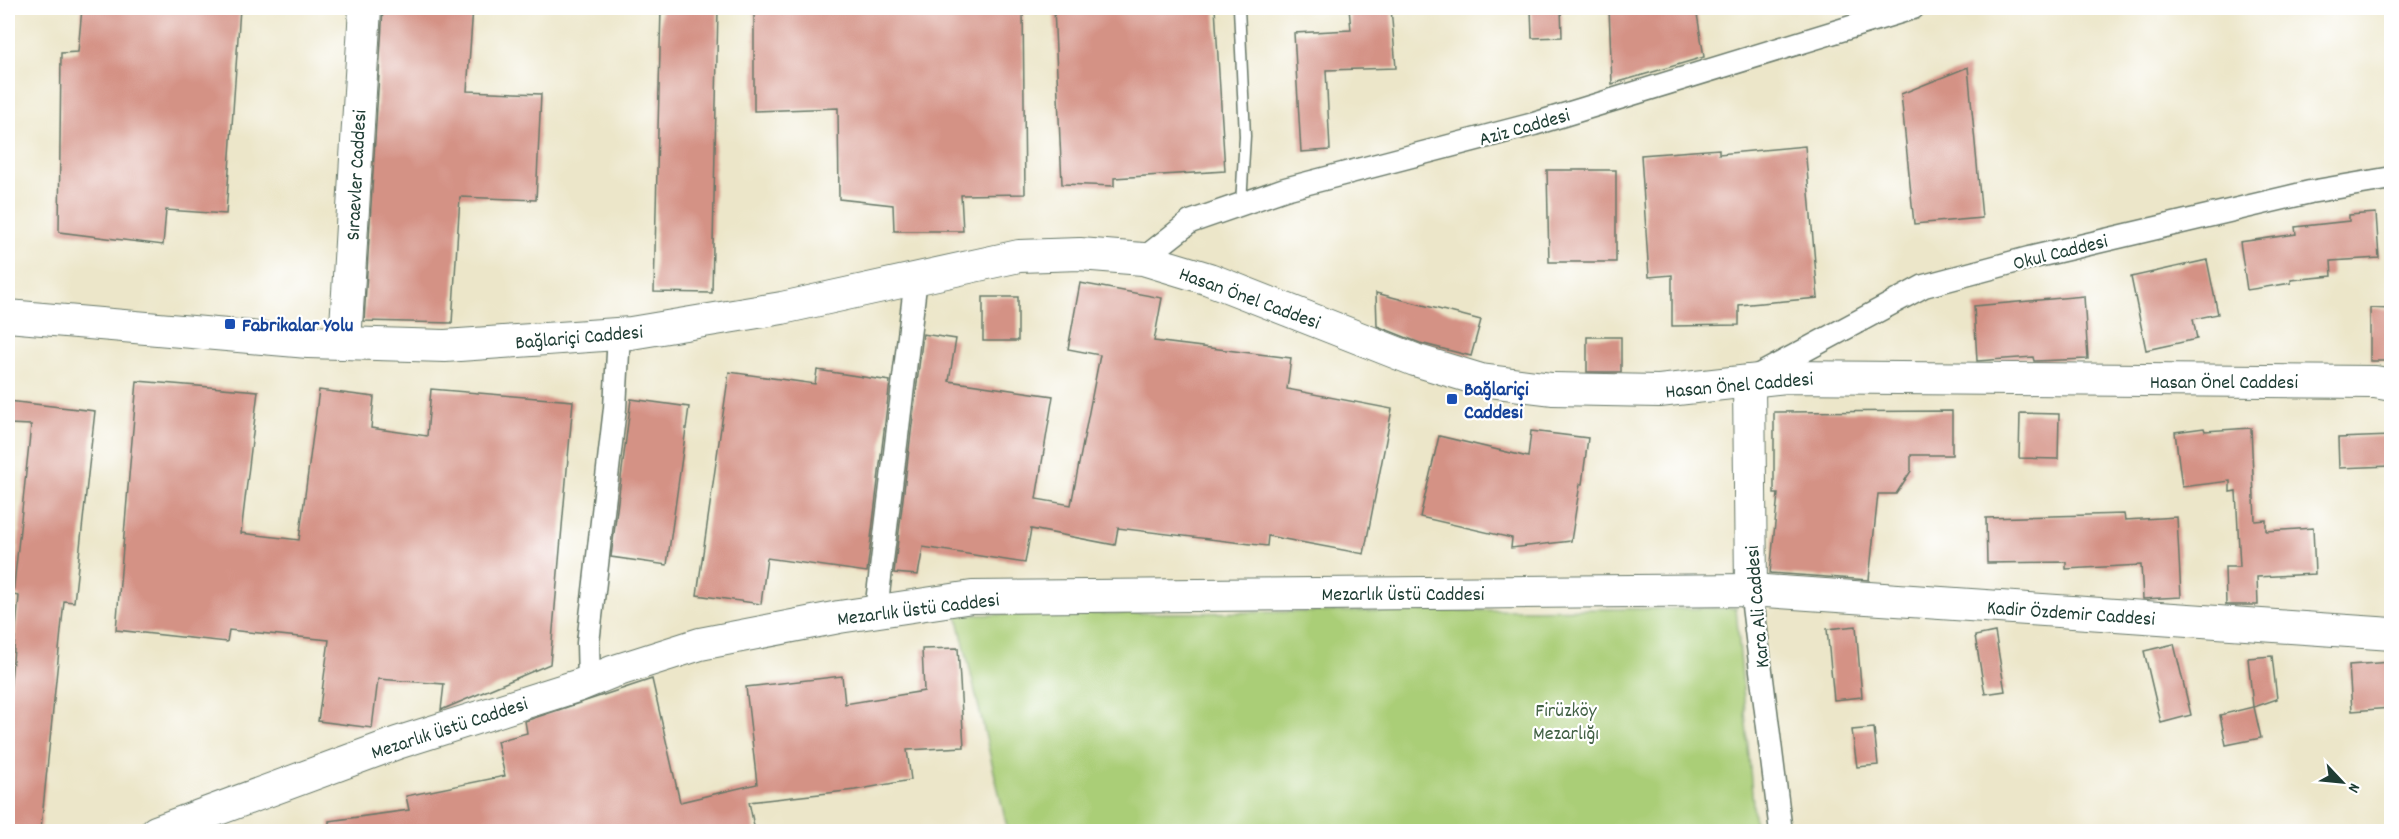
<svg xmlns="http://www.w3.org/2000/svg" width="2399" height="839" font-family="Dekko,sans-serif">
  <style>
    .green { fill: #aace77; stroke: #648656; stroke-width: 1.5 }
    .building { fill: #d49285 }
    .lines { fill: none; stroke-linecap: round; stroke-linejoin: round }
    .lane-casing { stroke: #677868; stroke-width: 13 }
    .street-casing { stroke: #677868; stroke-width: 25 }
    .secondary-casing { stroke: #677868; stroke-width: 34 }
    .lane { stroke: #fff; stroke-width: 10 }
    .street { stroke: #fff; stroke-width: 22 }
    .secondary { stroke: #fff; stroke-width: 32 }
    .transit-dot { fill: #1a4fb4; stroke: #fff; stroke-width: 2 }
    .labels { text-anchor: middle; stroke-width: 4.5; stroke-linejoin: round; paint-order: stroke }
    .street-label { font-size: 20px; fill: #1f3d34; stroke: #fff }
    .transit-label { font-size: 20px; font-weight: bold; fill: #164399; stroke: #fff; text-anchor: start }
    .park-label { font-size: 20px; fill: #426145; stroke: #fff }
  </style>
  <rect width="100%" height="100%" fill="#fff"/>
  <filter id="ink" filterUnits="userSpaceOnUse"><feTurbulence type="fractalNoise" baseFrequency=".0167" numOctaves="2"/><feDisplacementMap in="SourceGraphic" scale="12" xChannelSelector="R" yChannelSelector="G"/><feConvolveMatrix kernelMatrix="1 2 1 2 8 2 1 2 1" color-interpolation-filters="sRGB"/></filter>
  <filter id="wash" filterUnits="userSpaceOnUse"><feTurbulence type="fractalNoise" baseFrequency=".008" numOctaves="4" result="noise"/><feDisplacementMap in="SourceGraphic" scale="24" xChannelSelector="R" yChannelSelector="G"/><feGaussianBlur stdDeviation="1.35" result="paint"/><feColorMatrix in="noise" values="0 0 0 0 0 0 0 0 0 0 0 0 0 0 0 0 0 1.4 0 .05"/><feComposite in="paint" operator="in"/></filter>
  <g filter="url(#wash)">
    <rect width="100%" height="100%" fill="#ece6c9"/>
    <path class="green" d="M 1736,608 L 1755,827 L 1667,832 L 1008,831 L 957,615 Z"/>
    <g id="blocks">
      <g class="building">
        <path d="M 82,8 L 240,8 L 226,214 L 166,210 L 163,245 L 59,232 L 61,53 L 78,52 Z"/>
        <path d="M 383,8 L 473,8 L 467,91 L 541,94 L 536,200 L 460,197 L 452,323 L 364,321 Z"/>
        <path d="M 661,8 L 718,8 L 712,293 L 654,292 Z"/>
        <path d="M 754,8 L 1023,8 L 1025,194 L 961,195 L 963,231 L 894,231 L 893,205 L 839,199 L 838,108 L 754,111 Z"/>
        <path d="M 1054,8 L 1215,8 L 1225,171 L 1114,178 L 1114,186 L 1062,184 Z"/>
        <path d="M 1349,8 L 1391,8 L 1396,68 L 1326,70 L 1330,150 L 1301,152 L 1294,33 L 1351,30 Z"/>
        <path d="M 1531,8 L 1561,8 L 1562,37 L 1532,38 Z"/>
        <path d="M 1609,8 L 1696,8 L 1704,57 L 1612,84 Z"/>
        <path d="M 1968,67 L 1982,218 L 1914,224 L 1901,94 Z"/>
        <path d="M 1805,146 L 1818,298 L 1739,305 L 1739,325 L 1672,326 L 1672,275 L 1649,277 L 1641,155 L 1719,149 L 1719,154 Z"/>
        <path d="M 1547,170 L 1616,170 L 1616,262 L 1549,262 Z"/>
        <path d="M 2376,213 L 2379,258 L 2331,261 L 2332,276 L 2291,280 L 2291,283 L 2247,290 L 2240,242 L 2296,234 L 2295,227 L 2349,221 L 2349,215 Z"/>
        <path d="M 2207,260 L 2218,314 L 2193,319 L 2197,339 L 2146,350 L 2131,277 Z"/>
        <path d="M 1080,283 L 1162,298 L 1154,341 L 1291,358 L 1287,389 L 1392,409 L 1364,554 L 1268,536 L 1267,546 L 1118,528 L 1115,545 L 1031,529 L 1025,563 L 923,547 L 918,575 L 894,573 L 923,334 L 956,339 L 949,381 L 1053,396 L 1036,499 L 1071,505 L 1100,355 L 1068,349 Z"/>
        <path d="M 1376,293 L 1481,320 L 1471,356 L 1420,343 L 1377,326 Z"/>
        <path d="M 2084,296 L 2088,359 L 2034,361 L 2033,357 L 1977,361 L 1974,306 Z"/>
        <rect x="983" y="297" width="35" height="44"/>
        <path d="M 2370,308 L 2391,309 L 2391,361 L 2370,361 Z"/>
        <rect x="1587" y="337" width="34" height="35"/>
        <path d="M 817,370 L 890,381 L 867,572 L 767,558 L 761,604 L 697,595 L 729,372 L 815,384 Z"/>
        <path d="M 137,381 L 258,391 L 241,533 L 299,540 L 319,390 L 374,397 L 371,428 L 427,436 L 431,389 L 573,401 L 550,664 L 441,710 L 444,684 L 378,679 L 372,728 L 318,721 L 329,640 L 229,630 L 227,642 L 116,630 Z"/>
        <path d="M 631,399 L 689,407 L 667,565 L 611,557 Z"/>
        <path d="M 8,401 L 95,411 L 74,602 L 64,601 L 41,828 L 26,831 L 8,831 L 8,712 L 19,596 L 13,595 L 31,425 L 8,424 Z"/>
        <path d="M 1952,411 L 1952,455 L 1911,455 L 1911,471 L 1896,494 L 1878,494 L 1869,580 L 1770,573 L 1778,494 L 1774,494 L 1774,412 Z"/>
        <path d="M 2020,413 L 2059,414 L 2058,459 L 2019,458 Z"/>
        <path d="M 2204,428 L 2205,431 L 2251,428 L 2255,521 L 2266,520 L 2266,531 L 2313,528 L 2315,574 L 2257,577 L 2258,605 L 2226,605 L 2225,567 L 2240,567 L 2236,491 L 2230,492 L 2230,481 L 2182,487 L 2175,432 Z"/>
        <path d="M 1531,431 L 1588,438 L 1582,484 L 1580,484 L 1571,541 L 1511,548 L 1512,538 L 1420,517 L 1439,436 L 1528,457 Z"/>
        <path d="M 2391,436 L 2391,466 L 2339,468 L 2338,438 Z"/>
        <path d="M 2124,514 L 2125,520 L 2177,517 L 2181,597 L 2143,599 L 2141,565 L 2066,569 L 2066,562 L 1987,563 L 1986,518 Z"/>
        <path d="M 1856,626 L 1862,697 L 1834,700 L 1827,629 Z"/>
        <path d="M 1995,632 L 2005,691 L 1985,694 L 1975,636 Z"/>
        <path d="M 2174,644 L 2191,715 L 2161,723 L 2144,651 Z"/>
        <path d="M 958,648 L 964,747 L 907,750 L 911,780 L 855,790 L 749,802 L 755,831 L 329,831 L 329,821 L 409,810 L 406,796 L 505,776 L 497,741 L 527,733 L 525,721 L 652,679 L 680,802 L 757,784 L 746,687 L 842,676 L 845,704 L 924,691 L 922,649 Z"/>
        <path d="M 2272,656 L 2277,699 L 2254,707 L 2261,738 L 2226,745 L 2220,715 L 2253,707 L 2248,658 Z"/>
        <path d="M 2391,662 L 2391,708 L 2352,711 L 2349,665 Z"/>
        <path d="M 1874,728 L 1878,765 L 1857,767 L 1852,730 Z"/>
      </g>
    </g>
  </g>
  <g filter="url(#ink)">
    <use href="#blocks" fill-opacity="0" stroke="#677868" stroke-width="1.5"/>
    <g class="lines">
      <g class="lane-casing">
        <path id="lane" d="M 1239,8 L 1245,136 L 1241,204"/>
      </g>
      <g class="street-casing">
        <g id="street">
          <path d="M 1143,259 L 1190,222 L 1285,189 L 1534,124 L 1913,8"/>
          <path d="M 1759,375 L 1924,286 L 2029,258 L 2310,192 L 2392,178"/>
          <path d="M 1751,590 L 1781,832"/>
          <path d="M 876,611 L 916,278"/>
          <path d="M 589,682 L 588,643 L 615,408 L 619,334"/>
        </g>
      </g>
      <g class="secondary-casing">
        <g id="secondary">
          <path d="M 8,316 L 308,342 L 445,346 L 631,333 L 782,308 L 1019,256 L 1080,254 L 1143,259 L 1209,279 L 1415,360 L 1481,380 L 1552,389 L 1659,391 L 1786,377 L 2375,382 L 2392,385"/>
          <path d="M 345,343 L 365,8"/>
          <path d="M 1749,381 L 1751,590"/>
          <path d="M 156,832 L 397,743 L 580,685 L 612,672 L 700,644 L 839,617 L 972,597 L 1751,590 L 2392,634"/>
        </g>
      </g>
      <use href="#lane" class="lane"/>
      <use href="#street" class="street"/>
      <use href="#secondary" class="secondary"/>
    </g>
  </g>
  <g class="transit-dot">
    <rect x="224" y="318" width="12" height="12" rx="3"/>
    <rect x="1446" y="393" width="12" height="12" rx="3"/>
  </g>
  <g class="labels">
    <g class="street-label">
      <text transform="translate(1524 126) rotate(-16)" y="7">Aziz Caddesi</text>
      <text transform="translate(355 175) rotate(-87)" y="7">Sıraevler Caddesi</text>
      <text transform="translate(2060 251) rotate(-14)" y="7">Okul Caddesi</text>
      <text transform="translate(1250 297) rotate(20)" y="7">Hasan Önel Caddesi</text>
      <text transform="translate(579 336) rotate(-5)" y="7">Bağlariçi Caddesi</text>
      <text x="2224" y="388">Hasan Önel Caddesi</text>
      <text transform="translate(1739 384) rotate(-5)" y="7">Hasan Önel Caddesi</text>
      <text x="1403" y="600">Mezarlık Üstü Caddesi</text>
      <text transform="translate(1756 607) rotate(-95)" y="7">Kara Ali Caddesi</text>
      <text transform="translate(918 608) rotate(-7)" y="7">Mezarlık Üstü Caddesi</text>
      <text transform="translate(2071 612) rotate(4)" y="7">Kadir Özdemir Caddesi</text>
      <text transform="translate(449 727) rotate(-18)" y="7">Mezarlık Üstü Caddesi</text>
    </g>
    <g class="transit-label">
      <text x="242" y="331">Fabrikalar Yolu</text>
      <text x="1464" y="395">Bağlariçi<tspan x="1464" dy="23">Caddesi</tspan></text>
    </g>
    <g class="park-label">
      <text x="1566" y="716">Firüzköy<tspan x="1566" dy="23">Mezarlığı</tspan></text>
    </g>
  </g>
  <rect width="2399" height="839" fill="none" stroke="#fff" stroke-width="30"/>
  <g transform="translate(2342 782) rotate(116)" stroke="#ffffff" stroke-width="4.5" paint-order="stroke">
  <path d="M0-4.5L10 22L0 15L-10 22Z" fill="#1f3d34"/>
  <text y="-9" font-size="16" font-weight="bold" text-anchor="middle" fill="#1f3d34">N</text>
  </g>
</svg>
